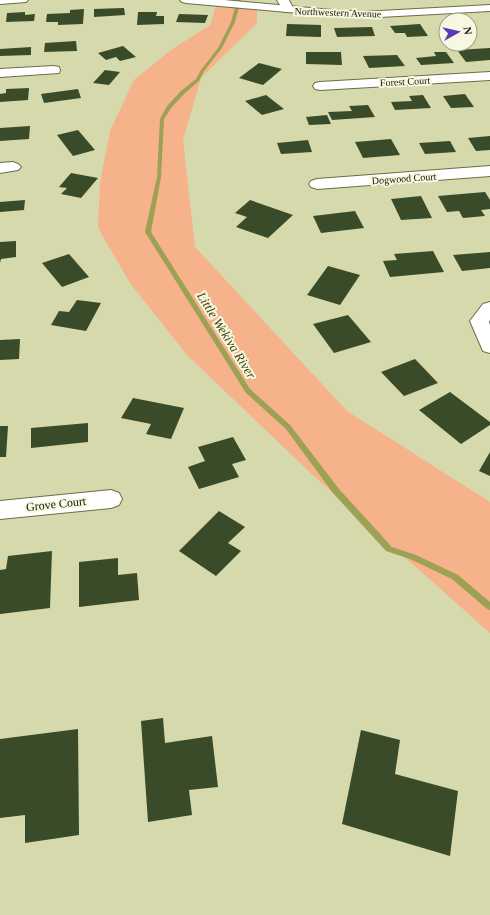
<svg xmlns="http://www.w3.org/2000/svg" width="490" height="915" font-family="Georgia,serif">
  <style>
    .green { fill: #f6b28b }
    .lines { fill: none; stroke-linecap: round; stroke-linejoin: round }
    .stream { fill: #9da153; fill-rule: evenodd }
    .building { fill: #394b28 }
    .street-casing { stroke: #6c6e45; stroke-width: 2 }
    .secondary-casing { stroke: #6c6e45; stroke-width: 2 }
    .street { fill: #fff; fill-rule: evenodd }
    .secondary { fill: #fff; fill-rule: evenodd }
    .labels { text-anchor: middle; stroke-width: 4; stroke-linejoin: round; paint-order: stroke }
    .far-street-label { font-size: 10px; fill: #151606; stroke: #f6f8e1 }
    .street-label { font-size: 12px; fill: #151606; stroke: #f6f8e1 }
    .water-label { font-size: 13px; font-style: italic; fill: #46470a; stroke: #f6f8e1 }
  </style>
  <rect width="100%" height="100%" fill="#d6d9ac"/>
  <path class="green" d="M 216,6 L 257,10 L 257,23 L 201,78 L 183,140 L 195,247 L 347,411 L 490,502 L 490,633 L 316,478 L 187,355 L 130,283 L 98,228 L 100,183 L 110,131 L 134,80 L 171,50 L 210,25 Z"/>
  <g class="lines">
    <path class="stream" d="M 237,0 L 241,0 L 235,22 L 222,48 L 204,71 L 199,81 L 185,93 L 171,108 L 164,119 L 161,177 L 151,232 L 250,389 L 290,425 L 339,489 L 392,547 L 416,555 L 458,575 L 490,602 L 490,610 L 487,609 L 452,579 L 410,559 L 386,551 L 333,493 L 286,429 L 246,393 L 145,232 L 157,177 L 160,119 L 167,106 L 181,91 L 196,79 L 201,70 L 218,48 L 231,22 Z"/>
  </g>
  <g class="building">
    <path d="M 124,8 L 125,15 L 94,17 L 94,9 Z"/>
    <path d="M 84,9 L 83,24 L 58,25 L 58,22 L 46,22 L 47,14 L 70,13 L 70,10 Z"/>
    <path d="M 25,12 L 25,15 L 35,14 L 34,21 L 6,22 L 7,13 Z"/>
    <path d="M 138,12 L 157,12 L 156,16 L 164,16 L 164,24 L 137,25 Z"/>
    <path d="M 179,14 L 208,15 L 205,23 L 176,22 Z"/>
    <path d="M 287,24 L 321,25 L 321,37 L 286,36 Z"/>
    <path d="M 420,24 L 428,36 L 407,37 L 405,33 L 395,33 L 390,26 Z"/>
    <path d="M 372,27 L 375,36 L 337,37 L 334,28 Z"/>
    <path d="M 76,41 L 77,51 L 44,52 L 45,43 Z"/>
    <path d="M 123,46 L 136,57 L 120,61 L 116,57 L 106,60 L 98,53 Z"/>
    <path d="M 31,47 L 31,55 L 0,56 L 0,49 Z"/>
    <path d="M 490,48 L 490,60 L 466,62 L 457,50 Z"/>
    <path d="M 306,52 L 341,52 L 342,65 L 306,64 Z"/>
    <path d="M 434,52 L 446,52 L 454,63 L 421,65 L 416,58 L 436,56 Z"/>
    <path d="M 397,55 L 405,66 L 369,68 L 363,56 Z"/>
    <path d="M 259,63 L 282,69 L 263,85 L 239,78 Z"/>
    <path d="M 105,70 L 120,72 L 109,85 L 93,83 Z"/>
    <path d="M 29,88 L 28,100 L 0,102 L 0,94 L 6,93 L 6,89 Z"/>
    <path d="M 78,89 L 81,98 L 44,103 L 41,94 Z"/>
    <path d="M 465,94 L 474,107 L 451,108 L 443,96 Z"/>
    <path d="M 266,95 L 284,109 L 262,115 L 245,101 Z"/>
    <path d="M 423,95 L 431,108 L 395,110 L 391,102 L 412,101 L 409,96 Z"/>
    <path d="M 368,105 L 375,117 L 332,120 L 328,112 L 352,111 L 349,106 Z"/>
    <path d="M 327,115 L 331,124 L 309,125 L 306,117 Z"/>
    <path d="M 30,126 L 29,139 L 0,141 L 0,128 Z"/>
    <path d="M 78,130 L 95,150 L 73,156 L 57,135 Z"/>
    <path d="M 490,136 L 490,150 L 476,151 L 468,138 Z"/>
    <path d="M 391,139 L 400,155 L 363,158 L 355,142 Z"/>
    <path d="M 308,140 L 312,152 L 281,154 L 277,143 Z"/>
    <path d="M 450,141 L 456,152 L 425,154 L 419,143 Z"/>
    <path d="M 71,173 L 98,178 L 81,198 L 61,194 L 67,188 L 59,187 Z"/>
    <path d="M 485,192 L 490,200 L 490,209 L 481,210 L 485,216 L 463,218 L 459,211 L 447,212 L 438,196 Z"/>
    <path d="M 421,196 L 432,218 L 401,220 L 391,199 Z"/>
    <path d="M 25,200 L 24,210 L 0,212 L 0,202 Z"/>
    <path d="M 250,200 L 293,215 L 268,238 L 236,227 L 247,217 L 235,213 Z"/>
    <path d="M 355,211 L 364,228 L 321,233 L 313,216 Z"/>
    <path d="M 16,241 L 16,257 L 1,259 L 0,263 L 0,242 Z"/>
    <path d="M 433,251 L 444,272 L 390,277 L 383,261 L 397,260 L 394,254 Z"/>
    <path d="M 490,252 L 490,268 L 462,271 L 453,255 Z"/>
    <path d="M 69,254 L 89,277 L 62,287 L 42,263 Z"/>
    <path d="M 328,266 L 360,275 L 340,305 L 307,295 Z"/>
    <path d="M 77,300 L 101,303 L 86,331 L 51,325 L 59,311 L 69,312 Z"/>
    <path d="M 348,315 L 371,342 L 334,353 L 313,324 Z"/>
    <path d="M 20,339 L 19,359 L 0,360 L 0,340 Z"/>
    <path d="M 415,359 L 438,383 L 404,396 L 381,372 Z"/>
    <path d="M 450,392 L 490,422 L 490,425 L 461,444 L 419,410 Z"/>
    <path d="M 133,398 L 184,408 L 171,439 L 146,434 L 151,424 L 121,418 Z"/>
    <path d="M 88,423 L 88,442 L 31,448 L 31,428 Z"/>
    <path d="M 0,426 L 8,426 L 6,457 L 0,457 Z"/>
    <path d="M 233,437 L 246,460 L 232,464 L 239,477 L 199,489 L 188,467 L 205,461 L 198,447 Z"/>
    <path d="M 490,452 L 490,476 L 479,471 Z"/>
    <path d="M 219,511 L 245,527 L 228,543 L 241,551 L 216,576 L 179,551 Z"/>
    <path d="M 52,551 L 50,608 L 0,614 L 0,570 L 6,569 L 8,556 Z"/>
    <path d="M 118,558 L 118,575 L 137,573 L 139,600 L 79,607 L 79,562 Z"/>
    <path d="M 163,718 L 165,743 L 212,736 L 218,787 L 189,790 L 192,815 L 148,822 L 141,721 Z"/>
    <path d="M 78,729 L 79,835 L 25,843 L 25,815 L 0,818 L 0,739 Z"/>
    <path d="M 361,730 L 400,740 L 395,774 L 458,791 L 450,856 L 342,824 Z"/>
  </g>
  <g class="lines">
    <g class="street-casing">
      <g id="street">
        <path d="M 277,0 L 289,0 L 294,10 L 292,12 L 284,12 Z"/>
        <path d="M 54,66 L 59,67 L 60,70 L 59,73 L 0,77 L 0,69 Z"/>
        <path d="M 490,72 L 490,80 L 320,90 L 315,89 L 313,86 L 315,83 L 320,82 Z"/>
        <path d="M 13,162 L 18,164 L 21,167 L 18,170 L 0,173 L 0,163 Z"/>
        <path d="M 490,166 L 490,176 L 317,189 L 311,187 L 309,184 L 311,181 L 317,179 Z"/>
        <path d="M 490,302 L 490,320 L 489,322 L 490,325 L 490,353 L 483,351 L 470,321 L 483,304 Z"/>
        <path d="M 111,490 L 119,493 L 122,499 L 119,505 L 111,508 L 0,519 L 0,501 Z"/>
      </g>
    </g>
    <g class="secondary-casing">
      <g id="secondary">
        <path d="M 0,0 L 28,0 L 26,2 L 0,4 Z"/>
        <path d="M 180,0 L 224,0 L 342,11 L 380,11 L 490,5 L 490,11 L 380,17 L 342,17 L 186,3 L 182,2 Z"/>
      </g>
    </g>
    <use href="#street" class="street"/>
    <use href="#secondary" class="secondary"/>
  </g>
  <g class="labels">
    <g class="far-street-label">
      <text transform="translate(338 12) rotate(2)" y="4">Northwestern Avenue</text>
      <text transform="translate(405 81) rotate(-3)" y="4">Forest Court</text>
      <text transform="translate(404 178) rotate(-4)" y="4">Dogwood Court</text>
    </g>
    <g class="street-label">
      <text transform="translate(56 504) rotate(-6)" y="4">Grove Court</text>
    </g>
    <g class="water-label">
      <text transform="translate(227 335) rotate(58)" y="5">Little Wekiva River</text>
    </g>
  </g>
  <g transform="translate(458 32) rotate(82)"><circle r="19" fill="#f6f8e1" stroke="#9c9e89"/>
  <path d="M0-3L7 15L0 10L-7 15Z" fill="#5c39b2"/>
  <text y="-6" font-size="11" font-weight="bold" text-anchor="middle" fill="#151606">N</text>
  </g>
</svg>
